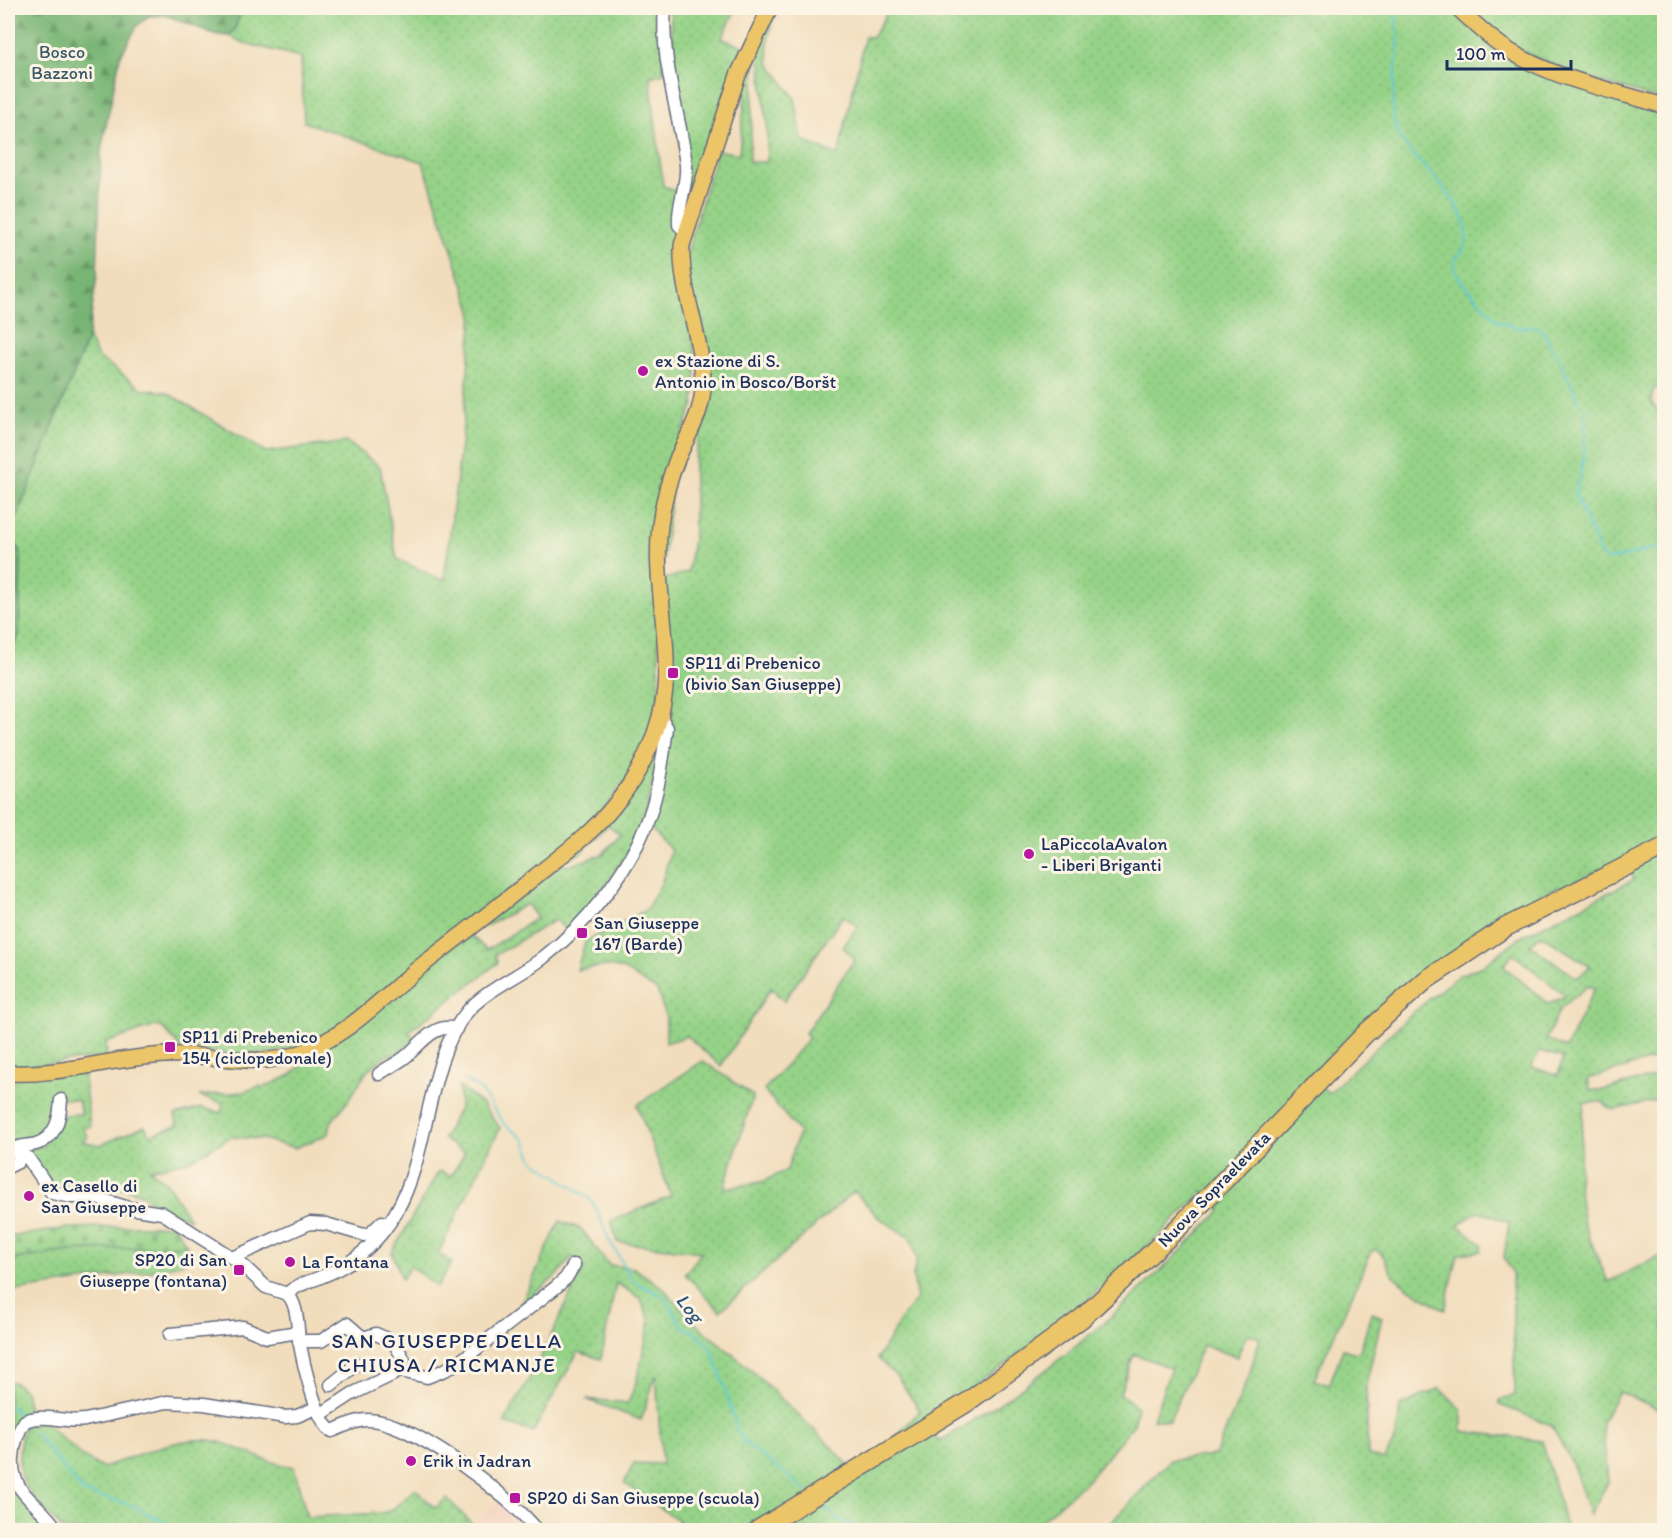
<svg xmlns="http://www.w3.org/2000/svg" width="1672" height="1538" font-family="Itim,sans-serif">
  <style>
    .built { fill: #f4d3c0 }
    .grass { fill: url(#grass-dots); stroke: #588173; stroke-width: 1.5; fill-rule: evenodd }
    .forest { fill: url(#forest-firs); stroke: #4a7269; stroke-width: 1.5 }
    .cemetery { fill: url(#cemetery-stones); stroke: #588173; stroke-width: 1.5 }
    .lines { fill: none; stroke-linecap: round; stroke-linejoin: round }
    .stream { stroke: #5dc9d4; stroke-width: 2 }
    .minor-casing { stroke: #666c7f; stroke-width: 15 }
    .major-casing { stroke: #666c7f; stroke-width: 18 }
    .highway-casing { stroke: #666c7f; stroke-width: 21 }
    .minor { stroke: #fff; stroke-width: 12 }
    .major { stroke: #edc569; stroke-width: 15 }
    .highway { stroke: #edc569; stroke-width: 18 }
    .poi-dot { fill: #b5179e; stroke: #fcf5e5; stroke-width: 2 }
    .labels { text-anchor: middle; stroke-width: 6; stroke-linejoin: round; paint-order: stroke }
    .park-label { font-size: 18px; fill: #3a5868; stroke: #fcf5e5 }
    .poi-label { font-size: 18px; fill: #1b2f5e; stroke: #fcf5e5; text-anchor: start }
    .street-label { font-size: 18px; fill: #1b2f5e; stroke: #fcf5e5 }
    .water-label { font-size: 20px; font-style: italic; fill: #2c567c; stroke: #fcf5e5 }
    .quarter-label { font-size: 21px; letter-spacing: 1.5px; fill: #1b2f5e; stroke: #fcf5e5 }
  </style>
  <defs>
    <pattern id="grass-dots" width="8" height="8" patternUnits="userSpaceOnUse" patternTransform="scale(1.5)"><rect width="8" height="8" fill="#96d388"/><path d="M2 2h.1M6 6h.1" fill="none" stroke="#81b578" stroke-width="1.8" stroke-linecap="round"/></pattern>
    <pattern id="forest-firs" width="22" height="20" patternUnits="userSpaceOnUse" patternTransform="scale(1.5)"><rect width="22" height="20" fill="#78b574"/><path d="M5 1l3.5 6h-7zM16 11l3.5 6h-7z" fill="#629462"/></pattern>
    <pattern id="cemetery-stones" width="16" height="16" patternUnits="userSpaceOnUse" patternTransform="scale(1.5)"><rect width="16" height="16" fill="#96d388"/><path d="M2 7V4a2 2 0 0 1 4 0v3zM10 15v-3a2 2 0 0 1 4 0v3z" fill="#81b578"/></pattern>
  </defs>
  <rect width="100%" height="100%" fill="#fcf5e5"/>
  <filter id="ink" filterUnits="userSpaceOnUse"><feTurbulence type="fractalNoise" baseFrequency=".0167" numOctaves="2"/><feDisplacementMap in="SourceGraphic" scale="12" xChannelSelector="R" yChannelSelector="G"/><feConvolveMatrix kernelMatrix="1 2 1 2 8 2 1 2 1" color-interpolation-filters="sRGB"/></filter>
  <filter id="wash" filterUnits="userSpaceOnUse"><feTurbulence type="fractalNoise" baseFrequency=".008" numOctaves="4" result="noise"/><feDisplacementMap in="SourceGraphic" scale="24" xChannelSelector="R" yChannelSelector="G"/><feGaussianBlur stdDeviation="1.35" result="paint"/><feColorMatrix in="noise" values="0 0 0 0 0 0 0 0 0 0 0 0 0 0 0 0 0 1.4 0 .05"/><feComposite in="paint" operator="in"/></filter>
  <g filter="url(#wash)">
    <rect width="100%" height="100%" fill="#f1ddbc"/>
    <path class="built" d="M 497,1501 L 522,1522 L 514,1530 L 466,1530 Z"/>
    <g class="grass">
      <path d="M 242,8 L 661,8 L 664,73 L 650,77 L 663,186 L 677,192 L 673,219 L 681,231 L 696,365 L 694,404 L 676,447 L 658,608 L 659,695 L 644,749 L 628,777 L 590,825 L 352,1019 L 302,1046 L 272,1053 L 238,1054 L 182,1050 L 163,1028 L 155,1026 L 106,1043 L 107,1057 L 24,1066 L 8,1066 L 8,656 L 19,636 L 21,557 L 9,528 L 17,517 L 88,337 L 98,357 L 143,389 L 166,392 L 266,452 L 347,442 L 380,467 L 397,559 L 444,581 L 462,437 L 473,314 L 423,162 L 304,122 L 301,57 L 244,43 L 229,36 L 235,29 Z"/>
      <path d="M 670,8 L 736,8 L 722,39 L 743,46 L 712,129 L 685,215 Z"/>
      <path d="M 890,8 L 1453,8 L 1482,36 L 1664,111 L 1664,382 L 1653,390 L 1651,402 L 1664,419 L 1664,1056 L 1588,1079 L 1590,1090 L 1604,1090 L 1664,1074 L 1664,1099 L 1613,1110 L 1602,1102 L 1584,1103 L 1578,1184 L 1584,1225 L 1608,1282 L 1664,1254 L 1664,1411 L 1619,1392 L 1602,1421 L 1608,1482 L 1590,1515 L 1573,1465 L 1551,1425 L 1500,1405 L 1500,1400 L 1515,1395 L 1512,1273 L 1504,1257 L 1509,1222 L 1479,1211 L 1458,1225 L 1482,1244 L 1481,1251 L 1458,1254 L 1445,1310 C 1429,1300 1408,1290 1395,1277 C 1386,1268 1388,1256 1375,1249 L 1371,1253 L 1314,1380 L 1329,1385 L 1343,1349 L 1356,1353 L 1360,1350 L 1372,1313 L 1382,1317 L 1366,1385 L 1368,1455 L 1384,1460 L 1396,1437 L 1400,1406 L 1440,1388 L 1462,1410 L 1462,1431 L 1542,1441 L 1567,1530 L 1104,1530 L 1170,1460 L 1215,1455 L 1249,1376 L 1260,1338 L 1247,1334 L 1237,1357 L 1203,1345 L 1169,1421 L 1153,1419 L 1171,1368 L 1134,1354 L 1120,1393 L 1137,1407 L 1134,1424 L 1088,1480 L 1030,1530 L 763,1530 L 757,1522 L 744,1530 L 674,1530 L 679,1521 L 624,1483 L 634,1463 L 662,1464 L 656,1375 L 641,1420 L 586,1399 L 628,1403 L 637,1380 L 650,1321 L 640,1298 L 616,1283 L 601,1359 L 578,1352 L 533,1432 L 504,1423 L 539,1361 L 584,1266 L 571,1257 L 559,1274 L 521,1304 L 560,1221 L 581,1229 L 609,1265 L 634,1268 L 663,1288 L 697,1325 L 748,1367 L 835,1450 L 858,1476 L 920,1411 L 898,1378 L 877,1358 C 891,1340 900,1315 917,1300 L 913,1275 L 917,1259 L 911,1239 L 878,1217 L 854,1191 L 720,1311 L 685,1274 L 702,1252 L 617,1242 L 611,1221 L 671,1196 L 637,1105 L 703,1061 L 753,1096 L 724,1188 L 762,1182 L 787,1170 L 799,1132 L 764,1090 L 809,1038 L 805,1033 L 855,959 L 843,947 L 858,926 L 843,916 L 784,1001 L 771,988 L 721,1066 L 687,1036 L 666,1043 L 666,1017 L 657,990 C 647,986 641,981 633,975 C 615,962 597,966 577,970 L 585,942 L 646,910 L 662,882 L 671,850 L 649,827 L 672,719 L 665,579 L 688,572 L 694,533 L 694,463 L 706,395 L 685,259 L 717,150 L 739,154 L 747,80 L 756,51 L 749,162 L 767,162 L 767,125 L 759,48 L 762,34 L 773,13 L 768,44 L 769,63 L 795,98 L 802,140 L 838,156 L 865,36 L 872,38 ZM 1624,858 L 1633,880 L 1519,938 L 1483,966 L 1459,975 L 1410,1015 L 1329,1093 L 1310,1077 L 1390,1001 L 1530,902 L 1550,890 L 1575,882 ZM 1541,935 L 1590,966 L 1577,978 L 1530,945 ZM 1513,954 L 1565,995 L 1565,996 L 1549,1004 L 1503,966 ZM 1587,986 L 1595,988 L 1566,1048 L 1546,1039 L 1560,1009 ZM 1540,1051 L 1563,1058 L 1558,1075 L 1531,1067 ZM 1203,1192 L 1221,1210 C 1137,1298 1045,1381 938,1442 L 928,1419 L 1050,1333 L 1148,1246 Z"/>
      <path d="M 1465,8 L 1664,8 L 1664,101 L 1575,74 L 1520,50 Z"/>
      <path d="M 660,730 C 658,761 652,792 643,821 C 632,852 591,909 566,930 L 555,920 L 495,955 L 498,963 L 408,1032 L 416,1039 L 393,1057 L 388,1054 L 367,1071 L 348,1101 L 331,1122 L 329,1134 L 295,1148 L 262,1139 L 231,1137 L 188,1161 L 150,1169 L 166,1182 L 190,1219 L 155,1206 L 142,1194 L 115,1186 L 111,1195 C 95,1191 75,1195 60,1190 C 48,1187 38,1159 23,1150 L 43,1146 L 64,1115 L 81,1114 L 78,1100 L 56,1098 C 53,1120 49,1134 26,1140 C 19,1142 14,1144 8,1141 L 8,1077 L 83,1073 L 90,1126 L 83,1129 L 88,1137 L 82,1141 L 100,1145 L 145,1126 L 150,1135 L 178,1125 L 175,1115 L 201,1108 L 221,1113 L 223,1103 L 199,1096 L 243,1092 L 260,1086 L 263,1088 L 291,1075 L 313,1054 L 469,934 L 487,950 L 537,918 L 527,904 L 486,926 L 478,927 L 559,863 L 568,866 L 603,854 L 620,834 L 608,825 L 581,853 L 572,858 L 567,857 L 590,838 Z"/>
      <path d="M 459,1087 L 482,1104 L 500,1128 L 438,1254 L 452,1262 L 437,1287 L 410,1266 L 402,1279 L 392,1252 L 439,1171 L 451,1176 L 465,1153 L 443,1139 L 460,1106 Z"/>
      <path d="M 187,1245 L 185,1262 L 158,1270 L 8,1292 L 8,1260 L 69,1251 Z"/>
      <path d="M 8,1382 L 14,1382 L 25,1391 L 30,1415 L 18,1421 L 12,1431 L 9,1479 L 19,1495 L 52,1530 L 8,1530 Z"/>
      <path d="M 43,1421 L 83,1457 L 102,1468 C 134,1457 185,1432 219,1442 C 245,1449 267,1464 294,1467 L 307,1517 L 382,1513 L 392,1510 L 415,1489 L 435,1508 L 447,1498 L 472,1524 L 466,1530 L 63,1530 C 29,1493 9,1480 24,1426 Z"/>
    </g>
    <path class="forest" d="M 8,8 L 242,8 L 235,29 L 229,36 L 217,35 L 165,15 L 149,16 L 137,26 L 120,57 L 101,151 L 97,275 L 88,337 L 17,517 L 10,528 L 21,557 L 19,636 L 8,656 Z"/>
    <path class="cemetery" d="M 174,1225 L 187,1245 L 69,1251 L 8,1260 L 8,1237 L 68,1228 Z"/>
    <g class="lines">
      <g class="stream">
        <path d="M 1391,8 C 1412,44 1379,100 1401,139 C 1419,169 1496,222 1455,259 L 1454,268 L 1460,280 L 1497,320 L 1518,328 L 1536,326 L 1545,334 L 1553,350"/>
        <path d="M 1556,353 L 1579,401"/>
        <path d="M 1586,408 L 1584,456 L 1575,495 L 1601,555 L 1606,560 C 1627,559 1643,547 1664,549"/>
        <path d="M 465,1080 L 481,1090 L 505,1125 L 524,1139 L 533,1160 L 589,1198 L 596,1208 L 609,1240 L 634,1282 L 665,1297 L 682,1326 L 697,1334 L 709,1346 L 716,1360 L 738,1431 L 744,1442 L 807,1491"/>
        <path d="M 8,1404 L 17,1413"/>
        <path d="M 35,1433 L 83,1492 L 131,1505 L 180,1530"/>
        <path d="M 819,1500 L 836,1518 L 863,1530"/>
      </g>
    </g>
  </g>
  <g filter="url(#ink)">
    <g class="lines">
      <g class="minor-casing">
        <g id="minor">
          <path d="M 665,8 C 660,59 680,114 686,165 C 688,185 677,204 679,225 L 685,231"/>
          <path d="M 379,1074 C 387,1068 396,1064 404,1058 C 419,1047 433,1022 456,1029"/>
          <path d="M 8,1147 L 28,1158 L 52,1193 L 72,1197 L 93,1197 L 129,1208 L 162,1213 L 239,1262 L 266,1287 L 287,1294 C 298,1304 297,1325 299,1339 C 302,1357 316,1423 332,1431 C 343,1427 354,1420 367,1420 C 410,1419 511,1497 537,1530"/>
          <path d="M 12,1149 C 19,1146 28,1146 36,1144 C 56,1138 60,1118 61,1100"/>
          <path d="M 8,1167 L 18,1162 L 20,1153"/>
          <path d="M 232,1258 L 310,1223 L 326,1224 L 364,1235 L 370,1234 L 382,1222"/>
          <path d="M 287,1294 C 297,1284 310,1282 323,1276 C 355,1263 379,1242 396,1212 C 430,1154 426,1060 467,1012 C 484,991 522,975 544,957 C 587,924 631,869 649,817 C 659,789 663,757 667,728 L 660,716"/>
          <path d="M 170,1334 L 243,1327 L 267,1337 L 298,1332"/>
          <path d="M 299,1341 L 321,1341 L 347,1324 L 363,1338 L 376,1334 L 394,1342 L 404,1360 L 400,1371"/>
          <path d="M 331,1385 L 357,1364"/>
          <path d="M 320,1415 L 352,1394 L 400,1371 L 427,1377 L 445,1370 L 462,1360 L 555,1288 L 566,1278 L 574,1265"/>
          <path d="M 57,1530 C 40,1501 10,1496 13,1457 C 14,1444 17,1432 25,1421 C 44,1413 65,1423 85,1420 L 167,1402 L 204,1404 L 285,1417 L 297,1416 L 316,1408"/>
        </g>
      </g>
      <g class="major-casing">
        <g id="major">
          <path d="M 1458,8 C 1474,23 1489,38 1508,50 C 1554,79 1612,90 1664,106"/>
          <path d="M 8,1073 C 62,1076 113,1057 167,1055 C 210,1053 253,1068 295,1055 C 347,1038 383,996 425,963 C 463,934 500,905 536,876 C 563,854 591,834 613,807 C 635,781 651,750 660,717 C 677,652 652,589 660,525 C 663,501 669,479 678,457 C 690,431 705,408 703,378 C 701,333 680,291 682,245 L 738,75 L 770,8"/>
        </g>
      </g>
      <g class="highway-casing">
        <path id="highway" d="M 758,1530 L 966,1403 L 1082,1318 L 1179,1227 L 1367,1032 L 1426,980 L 1506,927 L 1664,847"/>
      </g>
      <use href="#minor" class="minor"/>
      <use href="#major" class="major"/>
      <use href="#highway" class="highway"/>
    </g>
  </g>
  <g class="poi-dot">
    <circle cx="643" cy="371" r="6"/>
    <rect x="667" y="667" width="12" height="12" rx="3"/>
    <circle cx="1029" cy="854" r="6"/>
    <rect x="576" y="927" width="12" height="12" rx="3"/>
    <rect x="164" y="1041" width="12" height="12" rx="3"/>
    <circle cx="29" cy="1196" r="6"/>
    <circle cx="290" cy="1262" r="6"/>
    <rect x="233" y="1264" width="12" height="12" rx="3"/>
    <circle cx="411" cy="1461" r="6"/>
    <rect x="509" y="1492" width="12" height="12" rx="3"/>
  </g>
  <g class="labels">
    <g class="park-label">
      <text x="62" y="58">Bosco<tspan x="62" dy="21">Bazzoni</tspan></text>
    </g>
    <g class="poi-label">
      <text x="655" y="367">ex Stazione di S.<tspan x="655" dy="21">Antonio in Bosco/Boršt</tspan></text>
      <text x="685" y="669">SP11 di Prebenico<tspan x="685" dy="21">(bivio San Giuseppe)</tspan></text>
      <text x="1041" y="850">LaPiccolaAvalon<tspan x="1041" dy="21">- Liberi Briganti</tspan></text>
      <text x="594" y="929">San Giuseppe<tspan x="594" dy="21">167 (Barde)</tspan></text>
      <text x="182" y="1043">SP11 di Prebenico<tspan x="182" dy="21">154 (ciclopedonale)</tspan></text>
      <text x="41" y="1192">ex Casello di<tspan x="41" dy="21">San Giuseppe</tspan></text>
      <text x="227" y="1266" text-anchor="end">SP20 di San<tspan x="227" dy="21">Giuseppe (fontana)</tspan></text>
      <text x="302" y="1268">La Fontana</text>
      <text x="423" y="1467">Erik in Jadran</text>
      <text x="527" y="1504">SP20 di San Giuseppe (scuola)</text>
    </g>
    <g class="street-label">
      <text transform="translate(1214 1189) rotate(-46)" y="6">Nuova Sopraelevata</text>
    </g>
    <g class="water-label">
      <text transform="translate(690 1308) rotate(52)" y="7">Log</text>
    </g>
    <g class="quarter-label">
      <text x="447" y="1348">SAN GIUSEPPE DELLA<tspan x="447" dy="24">CHIUSA / RICMANJE</tspan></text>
    </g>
  </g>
  <rect width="1672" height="1538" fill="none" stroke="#fcf5e5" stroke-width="30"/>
  <path d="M1447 60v9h124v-9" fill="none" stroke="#1b2f5e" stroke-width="3"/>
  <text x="1456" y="60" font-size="18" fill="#1b2f5e" stroke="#fcf5e5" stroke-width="4.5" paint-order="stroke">100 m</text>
</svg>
